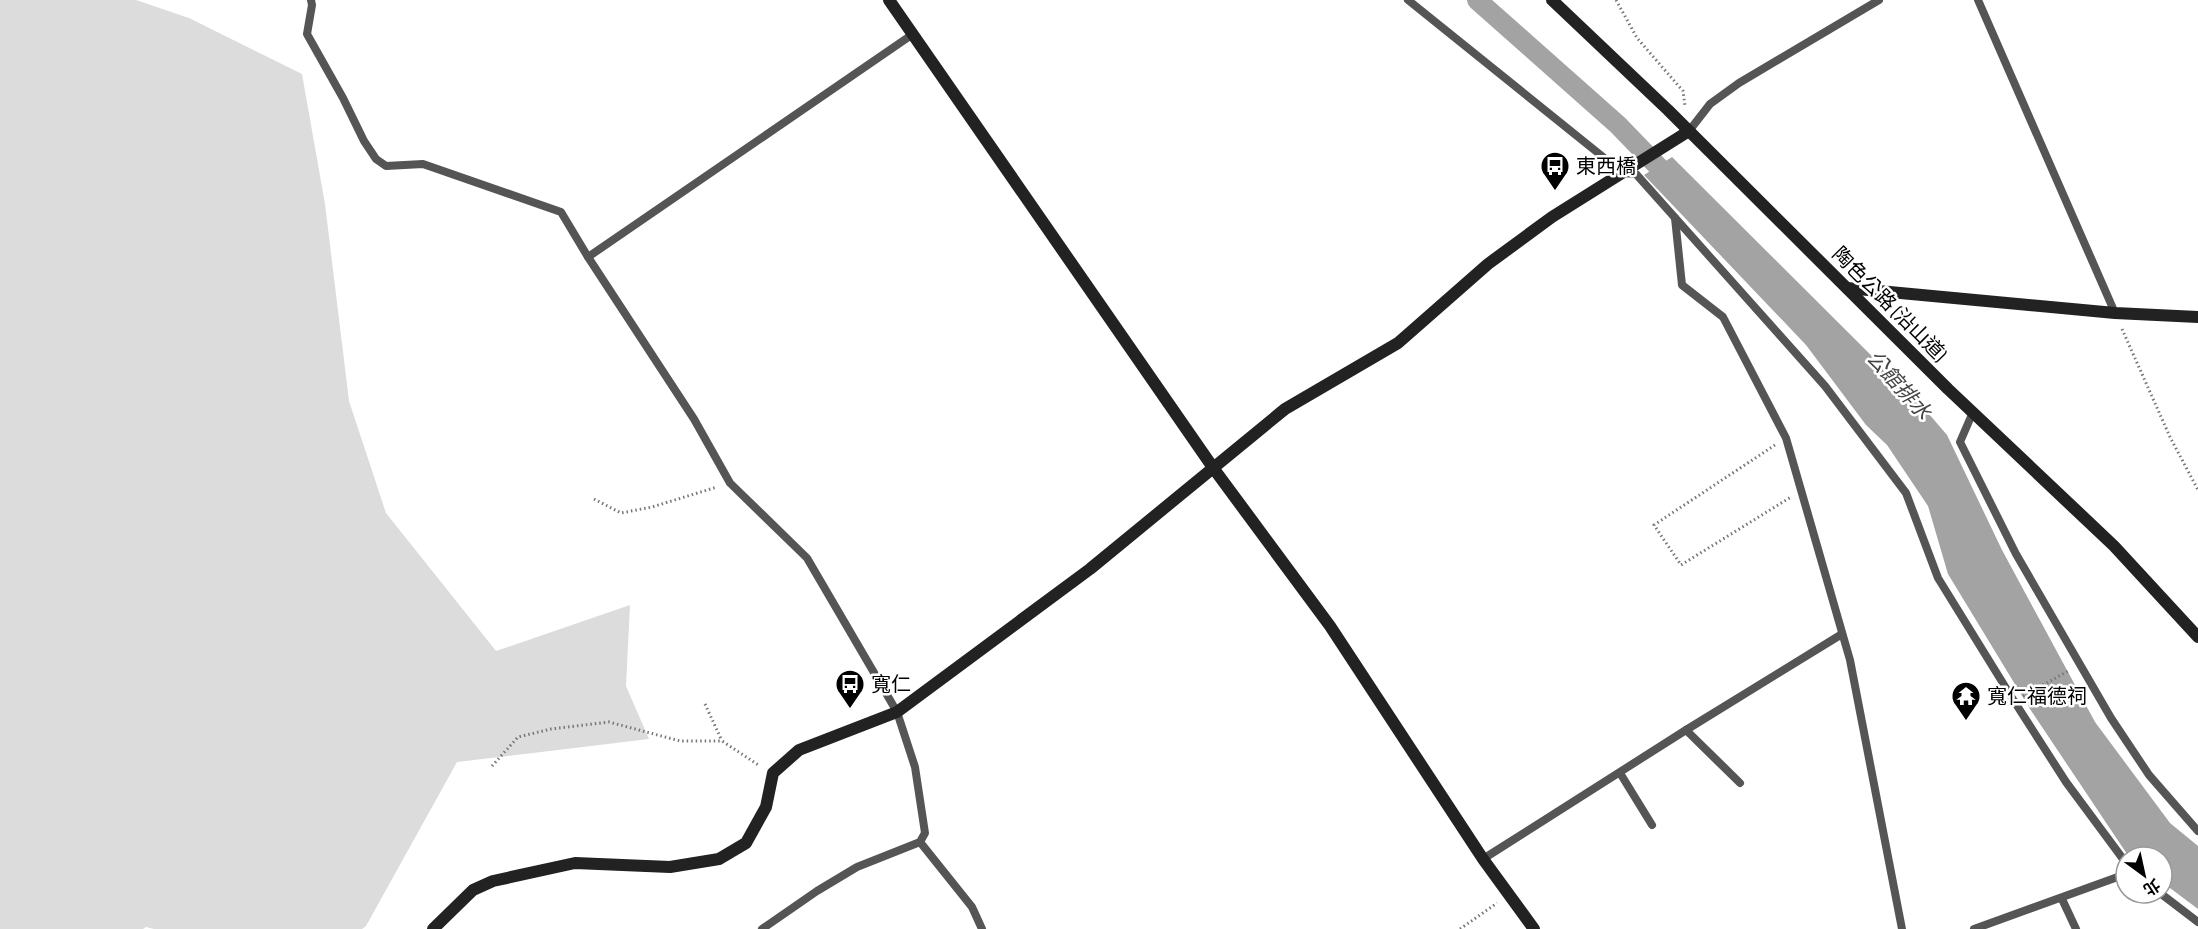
<svg xmlns="http://www.w3.org/2000/svg" width="2198" height="929" font-family="'Sofia Sans Condensed','Noto Sans TC',sans-serif">
  <style>
    .green { fill: #dcdcdc }
    .water { fill: #a3a3a3 }
    .lines { fill: none; stroke-linecap: round; stroke-linejoin: round }
    .canal { stroke: #a3a3a3; stroke-width: 20 }
    .path { stroke: #777; stroke-width: 3; stroke-dasharray: 1.5 3; stroke-linecap: butt }
    .lane { stroke: #555; stroke-width: 8 }
    .secondary { stroke: #222; stroke-width: 12 }
    .labels { text-anchor: middle; stroke-width: 5; stroke-linejoin: round; paint-order: stroke }
    .poi-label { font-size: 20px; fill: #000; stroke: #fff; text-anchor: start }
    .street-label { font-size: 20px; fill: #000; stroke: #fff }
    .water-label { font-size: 21px; font-style: italic; fill: #444; stroke: #fff }
  </style>
  <rect width="100%" height="100%" fill="#fff"/>
  <path class="green" d="M 0,0 L 136,0 L 189,18 L 302,74 L 325,204 L 349,401 L 386,513 L 496,651 L 630,605 L 626,686 L 649,739 L 457,762 L 366,926 L 362,929 L 154,929 L 146,927 L 143,929 L 0,929 Z"/>
  <path class="water" d="M 1672,157 L 1923,407 L 1947,435 L 2002,550 L 2095,722 L 2170,823 L 2198,846 L 2198,909 L 2162,882 L 2162,857 L 2131,857 L 2127,854 L 2030,709 L 1948,574 L 1928,506 L 1887,445 L 1866,425 L 1806,345 L 1644,175 Z"/>
  <g class="lines">
    <path class="canal" d="M 1477,0 L 1618,125 L 1675,184"/>
    <g class="path">
      <path d="M 1616,0 L 1637,38 L 1683,91 L 1685,106"/>
      <path d="M 2122,329 L 2170,437 L 2198,490"/>
      <path d="M 1775,445 L 1654,525 L 1681,565 L 1791,497"/>
      <path d="M 594,499 L 621,513 L 652,507 L 717,487"/>
      <path d="M 2023,696 L 2070,670"/>
      <path d="M 705,704 L 722,741"/>
      <path d="M 492,766 L 518,737 L 551,729 L 609,722 L 680,741 L 722,741 L 760,766"/>
      <path d="M 1460,929 L 1497,903"/>
    </g>
    <g class="lane">
      <path d="M 311,0 L 312,5 L 307,34 L 343,98 L 364,141 L 376,159 L 386,166 L 423,164 L 561,212 L 588,257 L 913,34"/>
      <path d="M 1408,0 L 1623,173 L 1636,174 L 1825,386 L 1906,493 L 1938,578 L 2014,701 L 2066,782 L 2126,863"/>
      <path d="M 1978,0 L 2115,313"/>
      <path d="M 1689,131 L 1710,104 L 1739,83 L 1879,0"/>
      <path d="M 1675,218 L 1682,285 L 1723,317 L 1786,438 L 1850,660 L 1902,929"/>
      <path d="M 588,257 L 694,419 L 730,483 L 807,558 L 897,712 L 915,767 L 925,833 L 920,842 L 857,867 L 817,891 L 762,929"/>
      <path d="M 1973,412 L 1960,442 L 2016,554 L 2111,718 L 2149,775 L 2198,831"/>
      <path d="M 1686,730 L 1740,783"/>
      <path d="M 1620,773 L 1652,825"/>
      <path d="M 920,842 L 972,907 L 982,929"/>
      <path d="M 1483,859 L 1686,730 L 1842,634"/>
      <path d="M 2160,893 L 2198,922"/>
      <path d="M 2062,899 L 2076,929"/>
      <path d="M 1974,929 L 2126,874"/>
    </g>
    <g class="secondary">
      <path d="M 889,0 L 1214,469 L 1330,626 L 1483,859 L 1534,929"/>
      <path d="M 1552,0 L 1668,110 L 1948,389 L 2114,546 L 2198,637"/>
      <path d="M 1847,288 L 2115,313 L 2198,317"/>
      <path d="M 433,929 L 473,890 L 493,881 L 575,863 L 670,867 L 719,859 L 746,843 L 766,807 L 773,773 L 799,750 L 897,712 L 1090,569 L 1285,409 L 1398,343 L 1488,264 L 1552,217 L 1689,131"/>
    </g>
  </g>
  <defs>
    <g id="bus-pin" transform="scale(1.5)"><path d="M0 17L-7.5 6A9.5 9.5 0 1 1 7.5 6Z" fill="#000" stroke="#fff"/><path d="M-5-6H5V4H4V6H2V4H-2V6H-4V4H-5ZM-3.5-4V0h7V-4ZM-3.5 1.2v1.5H-2V1.2ZM2 1.2v1.5H3.5V1.2Z" fill="#fff"/></g>
    <g id="temple-pin" transform="scale(1.5)"><path d="M0 17L-7.5 6A9.5 9.5 0 1 1 7.5 6Z" fill="#000" stroke="#fff"/><path d="M0-6L5-2H3V0L6.5 2.5H4V6H1.5V3h-3V6H-4V2.5H-6.5L-3 0V-2H-5Z" fill="#fff"/></g>
  </defs>
  <g fill-rule="evenodd">
    <use href="#bus-pin" x="1555" y="166"/>
    <use href="#bus-pin" x="850" y="684"/>
    <use href="#temple-pin" x="1966" y="696"/>
  </g>
  <g class="labels">
    <g class="poi-label">
      <text x="1576" y="173">東西橋</text>
      <text x="871" y="691">寬仁</text>
      <text x="1987" y="703">寬仁福德祠</text>
    </g>
    <g class="street-label">
      <text transform="translate(1890 304) rotate(45)" y="7">陶色公路 (沿山道)</text>
    </g>
    <g class="water-label">
      <text transform="translate(1899 385) rotate(48)" y="7">公館排水</text>
    </g>
  </g>
  <g transform="translate(2144 875) rotate(147)"><circle r="28" fill="#ffffff" stroke="#999999" stroke-width="1.5"/>
  <path d="M0-4.5L10 22L0 15L-10 22Z" fill="#000000"/>
  <text y="-9" font-size="16" font-weight="bold" text-anchor="middle" fill="#000000">北</text>
  </g>
</svg>
